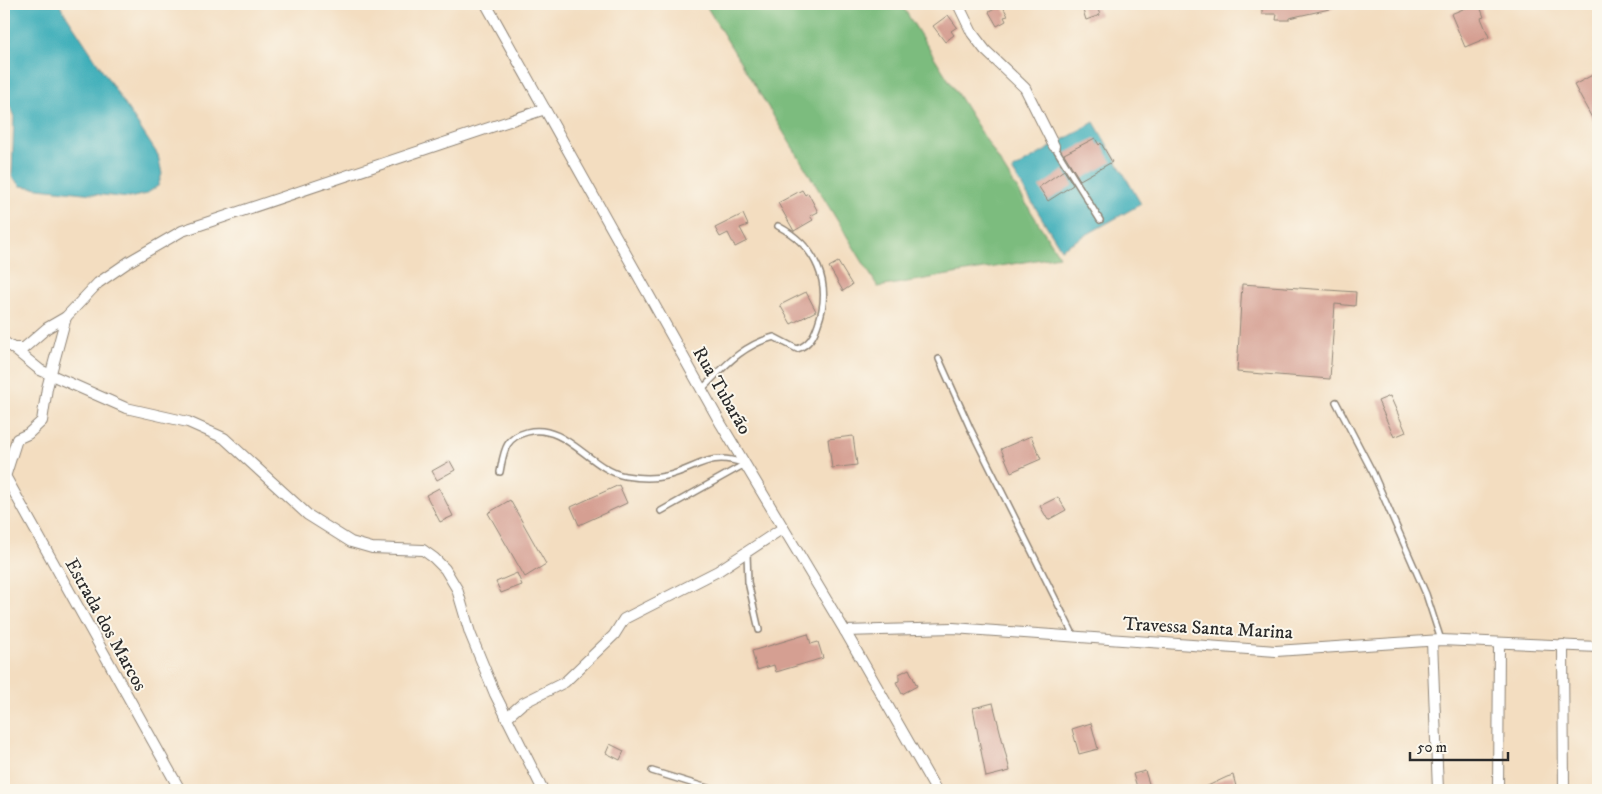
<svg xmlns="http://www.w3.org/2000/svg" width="1602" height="794" font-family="'IM FELL DW Pica',serif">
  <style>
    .forest { fill: #7cbc7e; stroke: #547454 }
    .water { fill: #3eaeb9; stroke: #346c72 }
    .building { fill: #d59f92 }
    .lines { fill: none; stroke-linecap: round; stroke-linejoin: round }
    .service-casing { stroke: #8f8476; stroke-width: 8 }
    .minor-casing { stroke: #8f8476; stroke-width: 12 }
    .service { stroke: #fff; stroke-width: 5 }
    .minor { stroke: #fff; stroke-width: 10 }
    .labels { text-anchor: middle; stroke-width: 4; stroke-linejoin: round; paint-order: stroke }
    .street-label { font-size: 19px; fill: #2b2b2b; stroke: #fbf7ec }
  </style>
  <rect width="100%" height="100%" fill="#fbf7ec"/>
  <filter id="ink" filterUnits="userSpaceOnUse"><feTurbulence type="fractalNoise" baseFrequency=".02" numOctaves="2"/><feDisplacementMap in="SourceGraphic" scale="10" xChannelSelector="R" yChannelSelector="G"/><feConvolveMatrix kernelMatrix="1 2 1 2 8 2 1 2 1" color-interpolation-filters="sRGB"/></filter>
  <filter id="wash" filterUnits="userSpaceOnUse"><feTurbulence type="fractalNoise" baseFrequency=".0096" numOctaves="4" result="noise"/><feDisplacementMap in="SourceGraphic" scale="20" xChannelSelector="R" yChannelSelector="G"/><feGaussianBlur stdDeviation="1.12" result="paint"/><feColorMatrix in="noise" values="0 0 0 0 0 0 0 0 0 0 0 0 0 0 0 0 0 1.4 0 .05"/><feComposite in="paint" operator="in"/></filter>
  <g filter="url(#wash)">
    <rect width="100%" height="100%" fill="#f3ddc0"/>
    <path class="forest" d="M 705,4 L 901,4 L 1059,256 L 878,287 Z"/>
    <g class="water">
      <path d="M 4,4 L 59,4 L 158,155 L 162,174 L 158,186 L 146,194 L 129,198 L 21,186 L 12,177 L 14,117 L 4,90 Z"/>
      <path d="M 1094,122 L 1141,204 L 1061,249 L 1012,170 Z"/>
    </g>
    <g id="blocks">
      <g class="building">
        <path d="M 1081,4 L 1096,4 L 1100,15 L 1086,20 Z"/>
        <path d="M 1262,4 L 1333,4 L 1334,8 L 1289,18 L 1289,20 L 1276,20 L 1277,14 L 1262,14 Z"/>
        <path d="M 1475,4 L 1479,4 L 1484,17 L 1481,18 L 1489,37 L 1465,47 L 1451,14 Z"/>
        <path d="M 1002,5 L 1008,16 L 1004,17 L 1006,21 L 997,26 L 989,12 Z"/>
        <path d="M 948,15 L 957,27 L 951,31 L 954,35 L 945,42 L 933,26 Z"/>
        <path d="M 1598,72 L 1598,129 L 1574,85 Z"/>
        <path d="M 1095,138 L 1099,145 L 1101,143 L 1112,162 L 1080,180 L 1064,154 Z"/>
        <path d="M 1064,170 L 1073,185 L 1048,201 L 1039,187 Z"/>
        <path d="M 802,190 L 805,195 L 808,193 L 818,212 L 810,216 L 813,220 L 794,231 L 778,203 Z"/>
        <path d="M 743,214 L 748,225 L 740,228 L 747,241 L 735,247 L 728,233 L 720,237 L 715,228 Z"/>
        <path d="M 838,262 L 852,285 L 843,291 L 829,267 Z"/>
        <path d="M 1242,284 L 1356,292 L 1355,306 L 1335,304 L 1330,379 L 1237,372 Z"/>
        <path d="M 806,292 L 816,311 L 791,324 L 780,305 Z"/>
        <path d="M 1390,396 L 1406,432 L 1394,437 L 1378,401 Z"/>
        <path d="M 853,436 L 857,465 L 832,468 L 828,439 Z"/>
        <path d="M 1031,436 L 1041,459 L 1011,472 L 1001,449 Z"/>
        <path d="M 450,461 L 455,470 L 437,480 L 432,471 Z"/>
        <path d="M 619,485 L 627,503 L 579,525 L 571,507 Z"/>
        <path d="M 439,488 L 453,516 L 440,522 L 426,495 Z"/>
        <path d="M 1058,497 L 1066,510 L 1048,520 L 1040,506 Z"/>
        <path d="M 510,500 L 546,564 L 525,577 L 488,513 Z"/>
        <path d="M 517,573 L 522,585 L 501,593 L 496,582 Z"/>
        <path d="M 808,634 L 811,644 L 818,642 L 823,658 L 776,672 L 774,665 L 757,670 L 752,651 Z"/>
        <path d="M 909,669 L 917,686 L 902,694 L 896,682 L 899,681 L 899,674 Z"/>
        <path d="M 993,703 L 1010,771 L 986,777 L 973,708 Z"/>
        <path d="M 1091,723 L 1098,749 L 1079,754 L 1072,729 Z"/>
        <path d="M 610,744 L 624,751 L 620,760 L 606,753 Z"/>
        <path d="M 1145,771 L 1151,790 L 1138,790 L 1133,774 Z"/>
        <path d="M 1233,775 L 1237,790 L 1199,790 L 1227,777 Z"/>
      </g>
    </g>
  </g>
  <g filter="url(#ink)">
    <use href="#blocks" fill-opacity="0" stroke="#8f8476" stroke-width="1"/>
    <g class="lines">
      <g class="service-casing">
        <g id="service">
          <path d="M 1054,146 L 1100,220"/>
          <path d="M 939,359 L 970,428 L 1074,636"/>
          <path d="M 702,389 C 724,367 742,345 774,337 L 797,349 C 809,345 814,336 818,324 C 833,283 816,246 778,226"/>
          <path d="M 1336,402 L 1373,473 L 1426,594 L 1441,640"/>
          <path d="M 500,472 C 504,452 504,438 527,432 C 565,422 591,470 625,476 C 637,478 654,479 666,476 C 697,469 709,451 742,463"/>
          <path d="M 661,511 L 745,464"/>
          <path d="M 747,553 L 748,582 L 759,630"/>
          <path d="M 652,771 L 714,790"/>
        </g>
      </g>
      <g class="minor-casing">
        <g id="minor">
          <path d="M 486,4 L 721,424 L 845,631 L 936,790"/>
          <path d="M 958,4 L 972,33 L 985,50 L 1025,88 L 1054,146"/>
          <path d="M 4,342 L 13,348 L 24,348 L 47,328 L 66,317 L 98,283 L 130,261 L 182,231 L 545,109"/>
          <path d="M 13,348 L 40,370 L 126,408 L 188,422 L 224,438 L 308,515 L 351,542 L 372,548 L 423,550 L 434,558 L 445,569 L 457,589 L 470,633 L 495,694 L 543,790"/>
          <path d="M 4,474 L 180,790"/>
          <path d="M 5,477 L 17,439 L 28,434 L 42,421 L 47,388 L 66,317"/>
          <path d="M 845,631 L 953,628 L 1276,651 L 1441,640 L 1598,647"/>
          <path d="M 1432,641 L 1438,790"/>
          <path d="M 1563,645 L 1564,790"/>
          <path d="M 506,718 L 523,703 L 565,682 L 614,635 L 624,619 L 718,571 L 783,528"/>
          <path d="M 1498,790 L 1499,643"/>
        </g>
      </g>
      <use href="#service" class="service"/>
      <use href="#minor" class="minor"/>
    </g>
  </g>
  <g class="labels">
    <g class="street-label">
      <text transform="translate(723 390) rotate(60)" y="7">Rua Tubarão</text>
      <text transform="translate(107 624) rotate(61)" y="7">Estrada dos Marcos</text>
      <text transform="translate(1208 627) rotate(3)" y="7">Travessa Santa Marina</text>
    </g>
  </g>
  <rect width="1602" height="794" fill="none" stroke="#fbf7ec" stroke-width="20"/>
  <path d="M1410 752v8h98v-8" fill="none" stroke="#2b2b2b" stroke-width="2.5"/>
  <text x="1417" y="752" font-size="15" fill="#2b2b2b" stroke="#fbf7ec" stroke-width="4" paint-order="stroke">50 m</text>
</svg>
